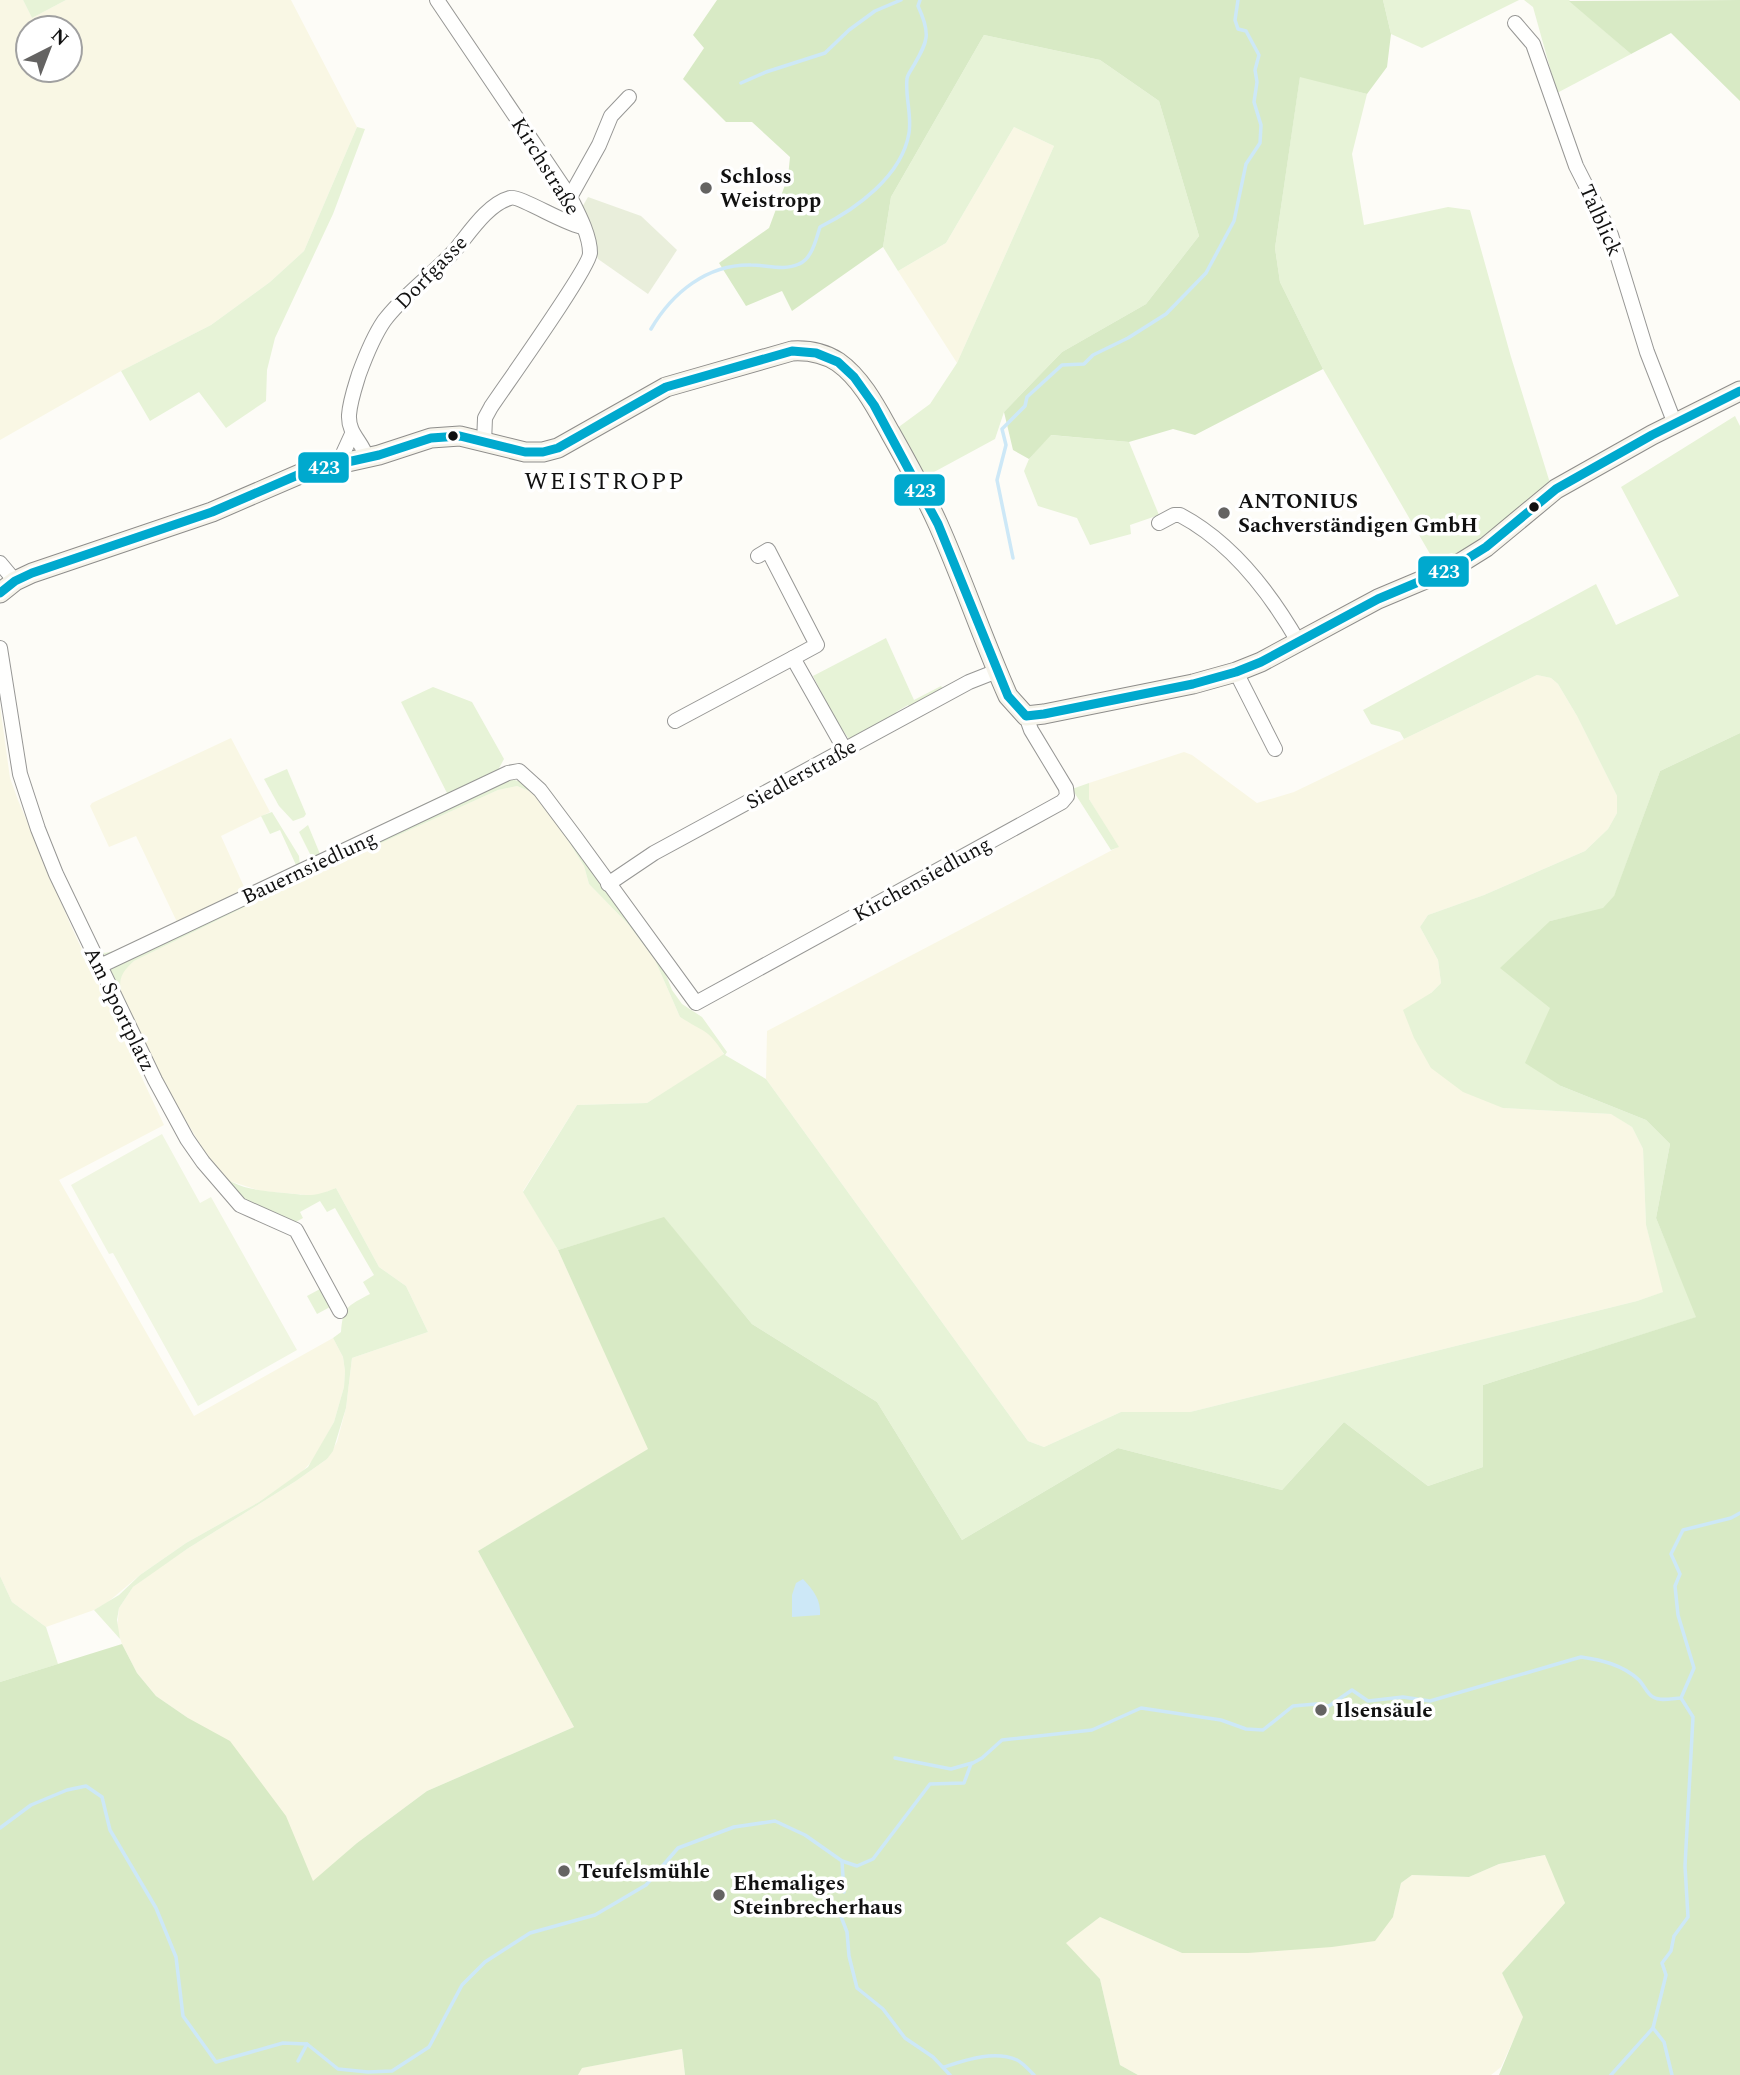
<svg xmlns="http://www.w3.org/2000/svg" width="1740" height="2075" font-family="Spectral,serif">
  <style>
    .farmland { fill: #f9f7e4; fill-rule: evenodd }
    .green { fill: #e7f3d7 }
    .forest { fill: #d8eac5 }
    .cemetery { fill: #e9eedb }
    .pitch { fill: #f0f6e1 }
    .water { fill: #cde8f7 }
    .lines { fill: none; stroke-linecap: round; stroke-linejoin: round }
    .stream { stroke: #cde8f7; stroke-width: 3.5 }
    .street-casing { stroke: #979795; stroke-width: 16 }
    .secondary-casing { stroke: #8e8d8b; stroke-width: 21 }
    .street { stroke: #fffffe; stroke-width: 14 }
    .secondary { stroke: #f6f4eb; stroke-width: 19 }
    .bus-1-casing { stroke: #fff; stroke-width: 14 }
    .bus-1 { stroke: #00a9ce; stroke-width: 9 }
    .poi-dot { fill: #646362; stroke: #fff; stroke-width: 2.5 }
    .bus-dot { fill: #111; stroke: #fff; stroke-width: 2.5 }
    .labels { text-anchor: middle; stroke-width: 7; stroke-linejoin: round; paint-order: stroke }
    .street-label { font-size: 21px; fill: #111; stroke: #fff }
    .poi-label { font-size: 21px; font-weight: bold; fill: #111; stroke: #fff; text-anchor: start }
    .quarter-label { font-size: 24px; letter-spacing: 2px; fill: #111; stroke: #fff }
    .line-badge { stroke: #fff; stroke-width: 2.5 }
    .badge-label { font-size: 19px; text-anchor: middle; font-weight: bold; fill: #fff }
  </style>
  <rect width="100%" height="100%" fill="#fdfcf7"/>
  <g class="farmland">
    <path d="M 0,0 L 23,0 L 32,18 L 66,0 L 291,0 L 357,127 L 304,251 L 270,282 L 211,325 L 121,371 L 0,440 ZM 28,28 L 70,28 L 70,70 L 28,70 Z"/>
    <path d="M 1014,127 L 1054,146 L 957,363 L 898,271 L 946,243 Z"/>
    <path d="M 1537,675 L 1551,678 L 1558,684 L 1577,716 L 1617,796 L 1617,813 L 1608,829 L 1585,851 L 1484,895 L 1428,915 L 1420,927 L 1438,960 L 1441,983 L 1431,993 L 1503,1108 L 1612,1114 L 1632,1127 L 1643,1149 L 1646,1225 L 1664,1292 L 1637,1301 L 1190,1412 L 1121,1412 L 1044,1447 L 1028,1441 L 766,1079 L 767,1031 L 1118,847 L 1089,799 L 1089,783 L 1184,752 L 1192,755 L 1257,803 L 1294,792 Z"/>
    <path d="M 0,706 L 10,778 L 18,800 L 71,926 L 164,1125 L 59,1180 L 194,1416 L 333,1338 L 343,1357 L 345,1371 L 344,1387 L 334,1422 L 313,1460 L 302,1472 L 259,1502 L 186,1543 L 140,1575 L 108,1602 L 94,1610 L 46,1627 L 12,1602 L 0,1576 Z"/>
    <path d="M 231,738 L 270,812 L 221,836 L 245,889 L 177,922 L 136,836 L 109,847 L 90,806 L 92,803 Z"/>
    <path d="M 517,786 L 534,793 L 569,842 L 584,866 L 589,884 L 628,924 L 655,960 L 680,1017 L 705,1029 L 713,1036 L 724,1055 L 647,1103 L 577,1105 L 523,1191 L 558,1250 L 649,1449 L 478,1551 L 574,1727 L 427,1791 L 357,1843 L 313,1882 L 285,1816 L 188,1718 L 156,1696 L 137,1673 L 122,1644 L 117,1630 L 119,1608 L 133,1587 L 153,1572 L 187,1549 L 296,1481 L 327,1459 L 337,1442 L 346,1408 L 352,1358 L 428,1332 L 406,1286 L 379,1267 L 336,1188 L 317,1196 L 261,1191 L 230,1181 L 209,1159 L 161,1079 L 121,993 L 119,984 L 123,971 L 134,961 L 304,878 L 498,790 Z"/>
    <path d="M 1546,1855 L 1565,1903 L 1502,1973 L 1524,2017 L 1501,2067 L 1491,2075 L 1138,2075 L 1120,2065 L 1100,1979 L 1065,1943 L 1100,1917 L 1182,1953 L 1393,1917 L 1401,1883 L 1412,1875 L 1469,1877 L 1499,1864 Z"/>
    <path d="M 682,2049 L 685,2075 L 578,2075 L 581,2068 Z"/>
  </g>
  <g class="green">
    <path d="M 23,0 L 66,0 L 32,18 Z"/>
    <path d="M 1383,0 L 1519,0 L 1422,48 L 1391,34 Z"/>
    <path d="M 1524,0 L 1569,0 L 1631,54 L 1557,93 L 1533,7 Z"/>
    <path d="M 984,35 L 1100,60 L 1159,101 L 1199,236 L 1146,304 L 1062,352 L 1004,412 L 995,439 L 923,478 L 896,429 L 930,404 L 957,363 L 1054,146 L 1014,127 L 946,243 L 898,271 L 883,247 L 891,197 Z"/>
    <path d="M 1300,76 L 1367,94 L 1352,154 L 1364,225 L 1448,207 L 1470,210 L 1511,357 L 1550,483 L 1459,557 L 1452,553 L 1445,555 L 1447,562 L 1437,566 L 1323,369 L 1280,282 L 1275,248 Z"/>
    <path d="M 357,127 L 365,129 L 333,214 L 275,338 L 267,370 L 266,401 L 226,428 L 199,392 L 150,421 L 121,371 L 211,325 L 270,282 L 304,251 Z"/>
    <path d="M 1735,416 L 1740,426 L 1740,733 L 1660,771 L 1614,897 L 1603,909 L 1550,921 L 1550,1008 L 1561,1086 L 1646,1120 L 1670,1144 L 1656,1218 L 1697,1317 L 1483,1385 L 1483,1467 L 1428,1486 L 1344,1422 L 1282,1490 L 1118,1448 L 962,1540 L 877,1402 L 752,1324 L 664,1218 L 558,1250 L 523,1192 L 577,1105 L 647,1103 L 724,1054 C 707,1028 705,1033 680,1017 L 655,960 L 628,924 L 589,884 L 584,866 L 569,842 L 534,793 L 517,786 L 498,790 L 304,878 L 134,961 C 123,971 118,978 121,993 C 139,1033 196,1164 232,1182 C 247,1190 267,1191 284,1193 C 308,1195 312,1198 336,1188 L 379,1267 L 406,1286 L 428,1332 L 352,1358 L 346,1408 L 333,1451 L 327,1459 L 296,1481 L 187,1549 L 133,1587 L 119,1608 L 117,1620 L 120,1639 L 94,1610 L 119,1595 L 140,1575 L 186,1543 L 259,1502 L 308,1467 L 334,1422 L 344,1387 L 345,1371 L 343,1357 L 333,1338 L 341,1332 C 343,1306 348,1306 370,1294 L 363,1282 L 374,1275 L 335,1208 L 327,1212 L 320,1201 L 300,1212 L 303,1218 L 294,1223 L 242,1201 L 226,1186 L 178,1117 L 110,973 L 112,967 L 510,779 L 527,783 L 663,967 L 672,990 L 682,1004 L 702,1017 L 727,1052 L 725,1055 L 766,1079 L 1028,1441 L 1044,1447 L 1121,1412 L 1190,1412 L 1637,1301 L 1663,1292 L 1646,1225 L 1643,1149 L 1632,1127 L 1611,1114 L 1503,1108 L 1463,1092 L 1431,1068 L 1414,1038 L 1403,1010 L 1431,993 L 1441,983 L 1438,960 L 1420,927 L 1428,915 L 1484,895 L 1585,851 L 1608,829 L 1617,813 L 1617,796 L 1577,716 L 1558,684 L 1551,678 L 1537,675 L 1404,739 L 1400,732 L 1371,724 L 1363,710 L 1596,584 L 1616,625 L 1679,596 L 1621,487 Z"/>
    <path d="M 1050,435 L 1129,442 L 1159,515 L 1130,525 L 1131,534 L 1090,545 L 1077,518 L 1038,506 L 1024,471 L 1029,459 Z"/>
    <path d="M 886,638 L 914,700 L 941,686 L 944,690 L 911,709 L 908,705 L 896,712 L 898,716 L 851,742 L 835,719 L 813,676 Z"/>
    <path d="M 433,687 L 472,702 L 504,759 L 498,770 L 316,858 L 311,856 L 299,832 L 308,825 L 320,854 L 447,793 L 401,702 Z"/>
    <path d="M 287,769 L 306,814 L 304,817 L 293,821 L 279,806 L 264,779 Z"/>
    <path d="M 1089,783 L 1089,799 L 1119,847 L 1111,850 L 1072,789 Z"/>
    <path d="M 272,812 L 299,856 L 300,866 L 106,957 L 99,950 L 105,953 L 114,951 L 296,865 L 280,830 L 270,834 L 261,816 Z"/>
    <path d="M 320,1289 L 330,1307 L 317,1314 L 307,1296 Z"/>
    <path d="M 0,1576 L 12,1602 L 46,1627 L 58,1664 L 0,1682 Z"/>
  </g>
  <g class="forest">
    <path d="M 717,0 L 1383,0 L 1391,34 L 1387,67 L 1367,94 L 1300,77 L 1275,248 L 1280,282 L 1323,369 L 1195,435 L 1173,429 L 1129,442 L 1051,435 L 1029,459 L 1013,450 L 1004,412 L 1062,352 L 1146,304 L 1199,236 L 1159,101 L 1100,60 L 984,35 L 891,197 L 883,247 L 792,311 L 782,291 L 746,306 L 719,263 L 769,228 L 788,177 L 790,157 L 752,122 L 726,122 L 683,79 L 704,48 L 693,35 Z"/>
    <path d="M 1740,0 L 1740,101 L 1671,33 L 1631,54 L 1569,1 Z"/>
    <path d="M 1740,733 L 1740,2075 L 1499,2075 L 1523,2017 L 1502,1973 L 1565,1903 L 1545,1855 L 1499,1864 L 1469,1877 L 1412,1875 L 1401,1883 L 1393,1917 L 1375,1941 L 1332,1947 L 1248,1953 L 1182,1953 L 1100,1917 L 1066,1943 L 1100,1979 L 1120,2065 L 1138,2075 L 685,2075 L 682,2049 L 582,2068 L 578,2075 L 0,2075 L 0,1682 L 122,1644 L 137,1673 L 156,1696 L 188,1718 L 230,1741 L 286,1816 L 313,1881 L 357,1843 L 427,1791 L 574,1727 L 478,1551 L 648,1449 L 558,1250 L 664,1217 L 752,1324 L 877,1402 L 962,1540 L 1118,1448 L 1282,1490 L 1344,1422 L 1428,1486 L 1483,1467 L 1483,1385 L 1696,1317 L 1656,1218 L 1670,1144 L 1646,1120 L 1561,1086 L 1525,1063 L 1550,1008 L 1500,968 L 1550,921 L 1603,908 L 1614,896 L 1660,771 Z"/>
  </g>
  <path class="cemetery" d="M 588,197 L 641,216 L 677,250 L 648,294 L 598,259 L 581,209 Z"/>
  <path class="pitch" d="M 162,1134 L 200,1203 L 211,1197 L 297,1350 L 198,1406 L 113,1253 L 109,1254 L 71,1185 Z"/>
  <path class="water" d="M 803,1579 C 813,1590 821,1599 820,1615 L 792,1617 L 792,1595 L 796,1583 Z"/>
  <g class="lines">
    <g class="stream">
      <path d="M 741,83 L 766,72 L 825,53 L 849,30 L 875,11 L 901,0"/>
      <path d="M 651,329 C 672,293 707,264 751,265 C 767,265 784,271 799,264 C 812,259 816,239 820,227 C 856,209 902,176 909,133 C 912,115 905,97 907,79 C 907,75 912,69 914,65 C 928,41 931,34 918,6 L 920,0"/>
      <path d="M 1013,558 L 997,480 L 1006,445 L 1002,429 L 1025,406 L 1027,397 L 1062,365 L 1084,364 L 1093,355 L 1128,338 L 1166,314 L 1206,273 L 1234,221 L 1246,164 L 1260,143 L 1261,125 L 1254,102 L 1257,82 L 1255,70 L 1259,55 L 1246,31 L 1238,29 L 1235,20 L 1238,0"/>
      <path d="M 895,1758 L 951,1769 L 972,1763"/>
      <path d="M 0,1828 L 31,1805 L 67,1790 L 86,1786 L 102,1797 L 110,1830 L 156,1908 L 176,1957 L 183,2016 L 216,2062 L 283,2043 L 307,2044 L 338,2069 L 368,2072 L 392,2071 L 429,2047 L 462,1985 L 485,1962 L 530,1933 L 595,1915 L 646,1885 L 678,1848 L 734,1827 L 775,1821 L 805,1835 L 842,1861 L 857,1866 L 873,1859 L 930,1784 L 964,1783 L 971,1764 L 982,1758 L 1002,1740 L 1092,1730 L 1141,1708 L 1221,1720 L 1246,1729 L 1263,1730 L 1293,1706 L 1316,1704 L 1329,1706 L 1352,1690 L 1368,1701 L 1403,1697 L 1430,1701 L 1581,1657 C 1602,1660 1623,1665 1639,1680 C 1644,1685 1647,1694 1653,1697 C 1661,1702 1673,1698 1681,1698 L 1694,1668 L 1678,1615 L 1675,1586 L 1680,1574 L 1671,1554 L 1683,1530 L 1731,1518 L 1740,1513"/>
      <path d="M 842,1861 L 844,1892"/>
      <path d="M 843,1904 L 840,1914 L 847,1932 L 849,1956 L 857,1988 L 883,2009 L 905,2038 L 933,2057 L 950,2075"/>
      <path d="M 298,2061 L 307,2044"/>
      <path d="M 944,2067 C 966,2060 994,2050 1017,2060 C 1023,2063 1029,2070 1034,2075"/>
      <path d="M 1611,2075 L 1653,2028"/>
      <path d="M 1672,2075 L 1664,2042 L 1653,2028 L 1666,1975 L 1662,1963 L 1671,1951 L 1674,1936 L 1688,1917 L 1685,1866 L 1693,1717 L 1681,1698"/>
    </g>
    <g class="street-casing">
      <g id="street">
        <path d="M 437,0 L 570,197 C 578,213 590,235 590,253 C 590,267 505,386 491,407 L 485,418 L 484,443"/>
        <path d="M 1515,23 L 1533,44 L 1576,166 L 1611,235 L 1647,352 L 1675,424"/>
        <path d="M 570,197 L 599,145 L 611,116 L 629,97"/>
        <path d="M 367,458 C 362,441 348,434 349,415 C 350,401 355,387 359,374 C 366,355 373,337 384,321 C 404,294 434,274 456,249 C 470,232 488,204 510,198 C 519,195 566,225 583,227"/>
        <path d="M 342,463 L 341,458 L 352,434"/>
        <path d="M 1159,523 L 1174,515 L 1180,515 C 1231,542 1271,594 1299,643"/>
        <path d="M 758,556 L 768,550 L 817,645 L 793,658"/>
        <path d="M 0,563 L 15,581"/>
        <path d="M 0,648 L 20,774 L 38,829 L 56,874 L 155,1080 L 187,1139 L 203,1162 L 240,1205 L 296,1230 L 340,1311"/>
        <path d="M 1236,672 L 1275,749"/>
        <path d="M 675,721 L 793,658 L 845,750"/>
        <path d="M 608,884 L 654,853 L 969,682 L 997,671"/>
        <path d="M 100,966 L 508,773 L 519,771 L 540,790 L 576,838 L 696,1003 L 1062,802 L 1067,796 L 1066,788 L 1031,730 L 1026,716"/>
      </g>
    </g>
    <g class="secondary-casing">
      <path id="secondary" d="M 0,593 L 15,581 L 32,573 L 212,512 L 307,471 L 379,455 L 431,438 L 460,436 L 525,452 L 543,452 L 558,448 L 666,387 L 792,351 C 809,350 824,353 838,362 C 862,379 877,409 891,434 C 908,464 924,493 938,524 C 963,580 983,640 1008,696 L 1026,716 L 1044,714 L 1193,684 L 1236,672 L 1261,662 L 1378,599 L 1454,567 L 1486,547 L 1556,489 L 1652,435 L 1740,391"/>
    </g>
    <use href="#street" class="street"/>
    <use href="#secondary" class="secondary"/>
    <g class="bus-1-casing">
      <path id="bus-1" d="M 0,593 L 15,581 L 32,573 L 212,512 L 307,471 L 379,455 L 431,438 L 460,436 L 525,452 L 543,452 L 558,448 L 666,387 L 792,351 L 816,353 L 838,362 L 854,377 L 874,405 L 938,524 L 1008,696 L 1026,716 L 1044,714 L 1193,684 L 1236,672 L 1261,662 L 1378,599 L 1454,567 L 1486,547 L 1556,489 L 1652,435 L 1740,391"/>
    </g>
    <use href="#bus-1" class="bus-1"/>
  </g>
  <g class="poi-dot">
    <circle cx="706" cy="188" r="7"/>
    <circle cx="1224" cy="513" r="7"/>
    <circle cx="1321" cy="1710" r="7"/>
    <circle cx="564" cy="1871" r="7"/>
    <circle cx="719" cy="1895" r="7"/>
  </g>
  <g class="bus-dot">
    <circle cx="453" cy="436" r="6"/>
    <circle cx="1534" cy="507" r="6"/>
  </g>
  <g class="labels">
    <g class="street-label">
      <text transform="translate(546 166) rotate(58)" y="7">Kirchstraße</text>
      <text transform="translate(1601 220) rotate(66)" y="7">Talblick</text>
      <text transform="translate(431 272) rotate(-46)" y="7">Dorfgasse</text>
      <text transform="translate(801 774) rotate(-29)" y="7">Siedlerstraße</text>
      <text transform="translate(309 867) rotate(-25)" y="7">Bauernsiedlung</text>
      <text transform="translate(922 879) rotate(-29)" y="7">Kirchensiedlung</text>
      <text transform="translate(120 1009) rotate(64)" y="7">Am Sportplatz</text>
    </g>
    <g class="poi-label">
      <text x="720" y="183">Schloss<tspan x="720" dy="24">Weistropp</tspan></text>
      <text x="1238" y="508">ANTONIUS<tspan x="1238" dy="24">Sachverständigen GmbH</tspan></text>
      <text x="1335" y="1717">Ilsensäule</text>
      <text x="578" y="1878">Teufelsmühle</text>
      <text x="733" y="1890">Ehemaliges<tspan x="733" dy="24">Steinbrecherhaus</tspan></text>
    </g>
    <g class="quarter-label">
      <text x="605" y="489">WEISTROPP</text>
    </g>
  </g>
  <g class="line-badge">
    <rect x="297" y="451" width="53" height="33" rx="7" fill="#00a9ce"/>
    <rect x="893" y="473" width="53" height="34" rx="7" fill="#00a9ce"/>
    <rect x="1417" y="555" width="53" height="33" rx="7" fill="#00a9ce"/>
  </g>
  <g class="badge-label">
    <text x="324" y="474">423</text>
    <text x="920" y="497">423</text>
    <text x="1444" y="578">423</text>
  </g>
  <g transform="translate(49 49) rotate(42)"><circle r="33" fill="#ffffff" stroke="#a0a0a0" stroke-width="2"/>
  <path d="M0-5L12 26L0 18L-12 26Z" fill="#646362"/>
  <text y="-10" font-size="19" font-weight="bold" text-anchor="middle" fill="#111111">N</text>
  </g>
</svg>
